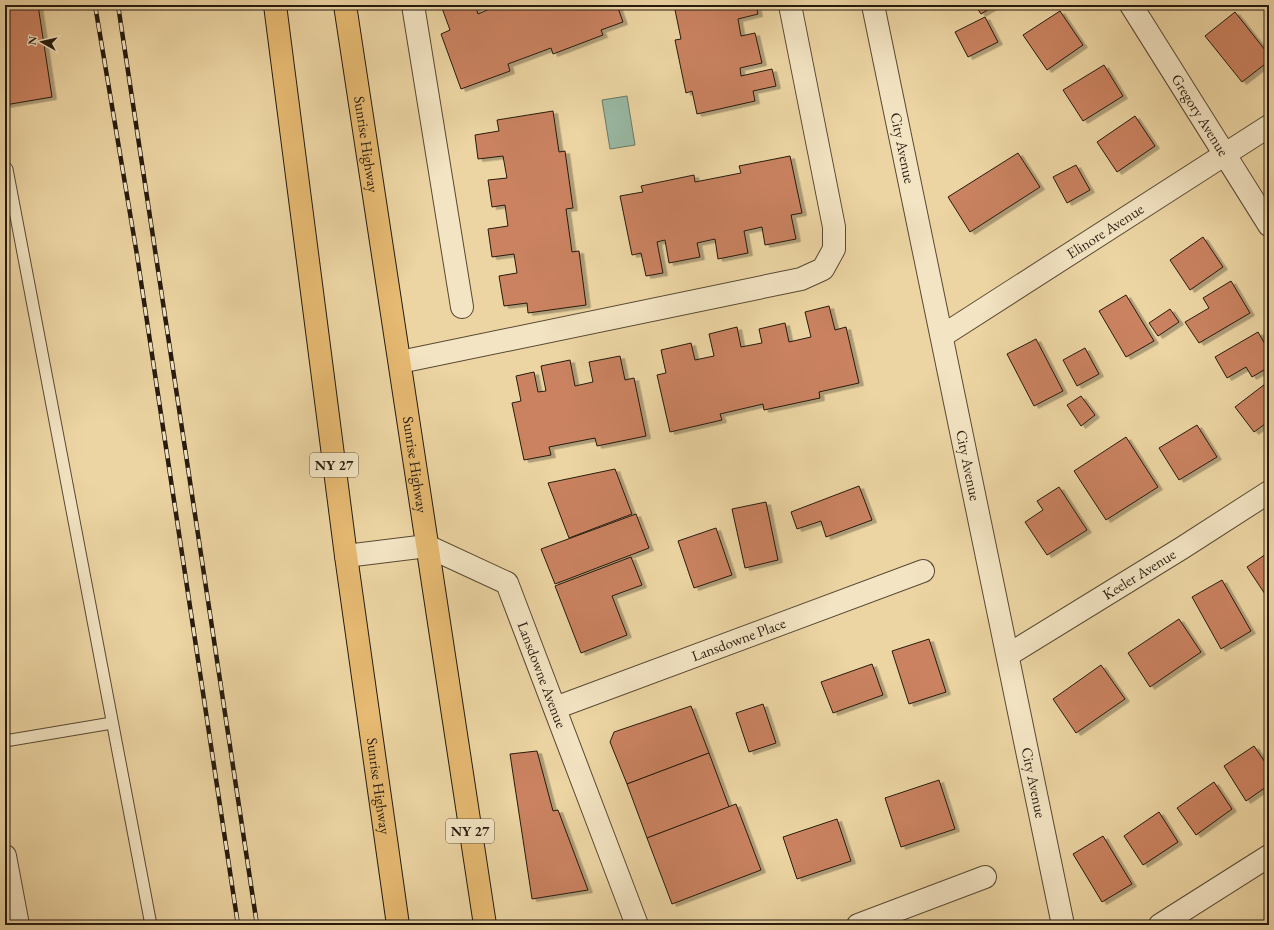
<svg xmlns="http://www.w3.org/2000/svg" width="1274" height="930" font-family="'EB Garamond',serif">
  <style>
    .water { fill: #99b9a4; stroke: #6b7968 }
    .building { fill: #ca8260; stroke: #261a0e; filter: url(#shadow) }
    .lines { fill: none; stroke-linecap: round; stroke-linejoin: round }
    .lane-casing { stroke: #584933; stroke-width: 13 }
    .street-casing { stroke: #584933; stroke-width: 24 }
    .highway-casing { stroke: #261a0e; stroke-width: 24 }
    .lane { stroke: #f3e4c3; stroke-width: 11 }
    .street { stroke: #f3e4c3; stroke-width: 22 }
    .highway { stroke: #e6ba72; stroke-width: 22 }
    .rail-casing { stroke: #261a0e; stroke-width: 4.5 }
    .rail { stroke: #f3e4c3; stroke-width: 3; stroke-dasharray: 9; stroke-linecap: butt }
    .labels { text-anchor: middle; stroke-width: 4; stroke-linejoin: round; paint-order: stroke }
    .shield { fill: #f3e4c3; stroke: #645744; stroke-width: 1 }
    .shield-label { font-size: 14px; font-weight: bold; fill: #261a0e }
    .street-label { font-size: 15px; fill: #261a0e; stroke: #f3e4c3 }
  </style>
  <defs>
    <filter id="shadow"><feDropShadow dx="4.5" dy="2.5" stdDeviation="0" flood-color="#0004"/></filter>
  </defs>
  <rect width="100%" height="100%" fill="#ecd5a3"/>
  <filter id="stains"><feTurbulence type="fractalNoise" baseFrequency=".005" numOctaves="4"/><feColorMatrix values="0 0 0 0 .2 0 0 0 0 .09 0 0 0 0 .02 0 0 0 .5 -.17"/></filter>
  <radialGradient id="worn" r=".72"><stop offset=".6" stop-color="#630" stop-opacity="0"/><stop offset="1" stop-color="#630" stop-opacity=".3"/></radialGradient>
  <path class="water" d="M 627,96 L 635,145 L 610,149 L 602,100 Z"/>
  <g class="building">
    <path d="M 5,5 L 38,5 L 52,97 L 5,105 Z"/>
    <path d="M 451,5 L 475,5 L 478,14 L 494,7 L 493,5 L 617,5 L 623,22 L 601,30 L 603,35 L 553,54 L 551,48 L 508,64 L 510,71 L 461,89 L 441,34 L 450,30 L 442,8 Z"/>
    <path d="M 674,5 L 756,5 L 758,14 L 738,19 L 741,36 L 755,33 L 762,63 L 740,68 L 741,76 L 772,69 L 776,86 L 753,91 L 755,101 L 697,114 L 692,91 L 686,93 L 675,40 L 681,39 Z"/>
    <path d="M 975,5 L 996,5 L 981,14 Z"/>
    <path d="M 1060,11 L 1083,45 L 1047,70 L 1023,35 Z"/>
    <path d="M 1235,12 L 1269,55 L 1269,61 L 1242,82 L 1205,36 Z"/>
    <path d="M 985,17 L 998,42 L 968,57 L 955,32 Z"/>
    <path d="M 1104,65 L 1123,96 L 1083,121 L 1063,90 Z"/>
    <path d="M 553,111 L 559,152 L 565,151 L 573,208 L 566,209 L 572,252 L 579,251 L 586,305 L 528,313 L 527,303 L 504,306 L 499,276 L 517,273 L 514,254 L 492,257 L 488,229 L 508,226 L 505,205 L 492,207 L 488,180 L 507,178 L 503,156 L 478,159 L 475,135 L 499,131 L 497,120 Z"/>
    <path d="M 1135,116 L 1155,146 L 1117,172 L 1097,142 Z"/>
    <path d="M 1018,153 L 1040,187 L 970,232 L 948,197 Z"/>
    <path d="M 790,156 L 802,213 L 791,215 L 796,239 L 765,245 L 762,227 L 744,231 L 748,253 L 718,259 L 715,239 L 697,243 L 700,257 L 669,263 L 665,240 L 657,242 L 663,273 L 646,276 L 641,253 L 632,255 L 620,196 L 643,192 L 641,186 L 694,175 L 695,182 L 741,173 L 739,166 Z"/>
    <path d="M 1076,165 L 1090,190 L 1067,203 L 1053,177 Z"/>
    <path d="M 1203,237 L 1223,267 L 1190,290 L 1170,260 Z"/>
    <path d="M 1231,281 L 1250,313 L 1199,343 L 1185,322 L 1209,308 L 1203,298 Z"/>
    <path d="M 1126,295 L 1154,341 L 1126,357 L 1099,311 Z"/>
    <path d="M 829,306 L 835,330 L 846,327 L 859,383 L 819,392 L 820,398 L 764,410 L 763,404 L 720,414 L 722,420 L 670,432 L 657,375 L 666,373 L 661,350 L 691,343 L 695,360 L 714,356 L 709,334 L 737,327 L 741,347 L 762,343 L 759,329 L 785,323 L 789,342 L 811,337 L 805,312 Z"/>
    <path d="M 1170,309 L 1179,322 L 1158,336 L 1149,323 Z"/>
    <path d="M 1258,332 L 1269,351 L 1269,367 L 1252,377 L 1246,367 L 1227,378 L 1215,357 Z"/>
    <path d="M 1036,339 L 1063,391 L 1034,406 L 1007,354 Z"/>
    <path d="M 1085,348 L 1099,374 L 1077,386 L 1063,360 Z"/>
    <path d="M 620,356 L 625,380 L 634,378 L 646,436 L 597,446 L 595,438 L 549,447 L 551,455 L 524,460 L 512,403 L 521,401 L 516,376 L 534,372 L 538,392 L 546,391 L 541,366 L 570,360 L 575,386 L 593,382 L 589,362 Z"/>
    <path d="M 1269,381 L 1269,421 L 1254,432 L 1235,407 Z"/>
    <path d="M 1081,396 L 1095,415 L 1081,426 L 1067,405 Z"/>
    <path d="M 1197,425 L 1217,457 L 1179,480 L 1159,448 Z"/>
    <path d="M 1126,437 L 1158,487 L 1106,520 L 1074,471 Z"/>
    <path d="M 615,469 L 632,514 L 569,538 L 548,483 Z"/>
    <path d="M 859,486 L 872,520 L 826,537 L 821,521 L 797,529 L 791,512 Z"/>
    <path d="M 1059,487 L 1087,530 L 1047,555 L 1025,522 L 1043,510 L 1037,501 Z"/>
    <path d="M 766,502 L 778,560 L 745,568 L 732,509 Z"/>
    <path d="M 636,514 L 649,548 L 555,584 L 541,549 Z"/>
    <path d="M 716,528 L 732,575 L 694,588 L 678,541 Z"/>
    <path d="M 1269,552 L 1269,600 L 1247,567 Z"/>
    <path d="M 631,557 L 642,585 L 612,596 L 627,635 L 581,653 L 555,586 Z"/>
    <path d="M 1222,580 L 1251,631 L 1221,649 L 1192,597 Z"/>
    <path d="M 1179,619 L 1201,652 L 1150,687 L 1128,653 Z"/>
    <path d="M 929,639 L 946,692 L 909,704 L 892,651 Z"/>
    <path d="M 872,664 L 883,695 L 833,713 L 821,682 Z"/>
    <path d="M 1101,665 L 1125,699 L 1076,733 L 1053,699 Z"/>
    <path d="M 763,704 L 776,743 L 749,752 L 736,713 Z"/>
    <path d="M 691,706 L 709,753 L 627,784 L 610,742 L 614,732 Z"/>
    <path d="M 1254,746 L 1269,768 L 1269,785 L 1246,801 L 1224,766 Z"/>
    <path d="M 537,751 L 553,811 L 558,810 L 588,890 L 532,899 L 510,754 Z"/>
    <path d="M 709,753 L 729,807 L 647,838 L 627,784 Z"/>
    <path d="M 939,780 L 955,829 L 901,847 L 885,798 Z"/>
    <path d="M 1214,782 L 1232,809 L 1196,835 L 1177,808 Z"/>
    <path d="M 736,804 L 761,870 L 672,904 L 647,838 Z"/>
    <path d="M 1159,812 L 1178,842 L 1143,865 L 1124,836 Z"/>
    <path d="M 837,819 L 851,861 L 797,879 L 783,837 Z"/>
    <path d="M 1103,836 L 1132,884 L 1102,902 L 1073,854 Z"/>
  </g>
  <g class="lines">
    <g class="lane-casing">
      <g id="lane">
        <path d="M 5,167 L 7,169 L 151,925"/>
        <path d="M 5,741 L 112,723"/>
      </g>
    </g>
    <g class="street-casing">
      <g id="street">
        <path d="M 413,5 L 462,307"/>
        <path id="s1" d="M 873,5 L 1063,925"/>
        <path id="s2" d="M 1131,5 L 1269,225"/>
        <path id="s3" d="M 942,336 L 1269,126"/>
        <path d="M 400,362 L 801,279 L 823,269 L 834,249 L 834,227 L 790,5"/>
        <path id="s4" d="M 346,556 L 427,546 L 507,583 L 637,925"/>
        <path id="s5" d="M 1008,655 L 1182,548 L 1269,492"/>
        <path id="s6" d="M 555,708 L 923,571"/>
        <path d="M 5,856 L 18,925"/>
        <path d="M 858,925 L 985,877"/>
        <path d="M 1160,925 L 1269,856"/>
      </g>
    </g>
    <g class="highway-casing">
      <g id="highway">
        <path id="s7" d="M 275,5 L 346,556 L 398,925"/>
        <path id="s8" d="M 345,5 L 485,925"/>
      </g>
    </g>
    <use href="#lane" class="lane"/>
    <use href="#street" class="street"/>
    <use href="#highway" class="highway"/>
    <g class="rail-casing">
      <g id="rail">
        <path d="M 95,5 L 137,255 L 238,925"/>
        <path d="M 118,5 L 257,925"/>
      </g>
    </g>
    <use href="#rail" class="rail"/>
  </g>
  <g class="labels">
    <g class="shield">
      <rect x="310" y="453" width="48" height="24" rx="3"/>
      <rect x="446" y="819" width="48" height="24" rx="3"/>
    </g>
    <g class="shield-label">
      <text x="334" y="470">NY 27</text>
      <text x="470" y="836">NY 27</text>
    </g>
    <g class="street-label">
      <text dy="5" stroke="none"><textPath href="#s2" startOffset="130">Gregory Avenue</textPath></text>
      <text dy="5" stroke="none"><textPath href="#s8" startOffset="141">Sunrise Highway</textPath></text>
      <text dy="5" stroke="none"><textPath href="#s1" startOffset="146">City Avenue</textPath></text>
      <text dy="5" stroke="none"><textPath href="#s3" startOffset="194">Elinore Avenue</textPath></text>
      <text dy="5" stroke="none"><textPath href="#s8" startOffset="465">Sunrise Highway</textPath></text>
      <text dy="5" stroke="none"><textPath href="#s1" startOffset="470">City Avenue</textPath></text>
      <text dy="5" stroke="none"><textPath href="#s5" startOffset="154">Keeler Avenue</textPath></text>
      <text dy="5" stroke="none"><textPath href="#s6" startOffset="196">Lansdowne Place</textPath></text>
      <text dy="5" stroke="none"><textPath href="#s4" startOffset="268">Lansdowne Avenue</textPath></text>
      <text dy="5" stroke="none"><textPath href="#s1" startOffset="794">City Avenue</textPath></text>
      <text dy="5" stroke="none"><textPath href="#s7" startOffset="788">Sunrise Highway</textPath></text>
    </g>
  </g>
  <rect width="1274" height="930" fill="none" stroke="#ecd5a3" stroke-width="20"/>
  <rect x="6" y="6" width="1262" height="918" fill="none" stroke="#261a0e" stroke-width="2"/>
  <rect x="10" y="10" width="1254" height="910" fill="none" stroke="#261a0e"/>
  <g transform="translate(42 42) rotate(278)" stroke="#f3e4c3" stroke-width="3" paint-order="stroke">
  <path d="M0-3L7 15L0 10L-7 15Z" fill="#261a0e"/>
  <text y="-6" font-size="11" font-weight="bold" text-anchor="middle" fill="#261a0e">N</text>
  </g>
  <rect width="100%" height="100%" filter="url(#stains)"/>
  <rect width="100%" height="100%" fill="url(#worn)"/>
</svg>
